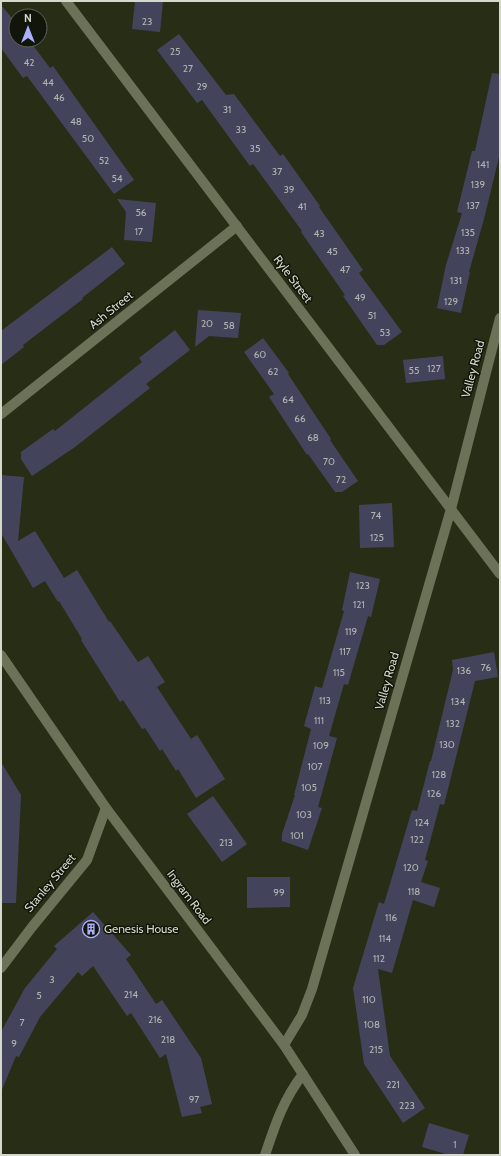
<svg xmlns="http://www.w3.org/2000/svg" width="501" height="1156" font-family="Cabin,sans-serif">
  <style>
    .building { fill: #43445c }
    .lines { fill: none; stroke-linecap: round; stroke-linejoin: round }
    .minor { stroke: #6b7258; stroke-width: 10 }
    .tertiary { stroke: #6b7258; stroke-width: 10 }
    .labels { text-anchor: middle; stroke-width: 3; stroke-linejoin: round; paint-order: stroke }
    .number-label { font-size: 10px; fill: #b0b4af }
    .street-label { font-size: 12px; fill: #d5d9cb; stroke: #12150a }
    .poi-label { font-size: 12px; fill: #d5d9cb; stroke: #12150a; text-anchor: start }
  </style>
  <rect width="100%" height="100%" fill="#282e16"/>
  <g class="building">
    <path d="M 135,1 L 163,1 L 160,32 L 132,29 Z"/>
    <path d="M 1,5 L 16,23 L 16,40 L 29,40 L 50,68 L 53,66 L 134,180 L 114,194 L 27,76 L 23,78 L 1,48 Z"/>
    <path d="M 179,34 L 226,95 L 234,94 L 280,156 L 283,154 L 320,206 L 319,207 L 363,270 L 359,273 L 402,332 L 384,345 L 377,345 L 343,296 L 345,295 L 301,232 L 302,231 L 253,164 L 250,166 L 202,100 L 197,103 L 157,50 Z"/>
    <path d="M 492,73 L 500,74 L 500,153 L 484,219 L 469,272 L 470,272 L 461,313 L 437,308 L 446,265 L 462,213 L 457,212 L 472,151 L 475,151 Z"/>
    <path d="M 117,199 L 156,203 L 152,242 L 124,240 L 126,212 Z"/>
    <path d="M 112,247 L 125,264 L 82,298 L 83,299 L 23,345 L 24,347 L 1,365 L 1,331 Z"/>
    <path d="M 198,310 L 241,313 L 238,338 L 209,336 L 195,347 Z"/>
    <path d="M 175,330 L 190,350 L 146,384 L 150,388 L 75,447 L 32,476 L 21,459 L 21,452 L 53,429 L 55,431 L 142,362 L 139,358 Z"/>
    <path d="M 263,338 L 289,373 L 288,374 L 331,439 L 330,440 L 358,481 L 342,492 L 335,492 L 308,454 L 307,455 L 269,397 L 274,394 L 244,352 Z"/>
    <path d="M 443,356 L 445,379 L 406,383 L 403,360 Z"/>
    <path d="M 1,475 L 24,477 L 18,541 L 35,531 L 64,578 L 77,570 L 109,622 L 110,621 L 138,662 L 148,656 L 165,682 L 157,687 L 191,739 L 197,735 L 225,779 L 196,798 L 178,769 L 176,771 L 162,749 L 160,751 L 145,728 L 142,729 L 123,700 L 120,702 L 81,640 L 82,639 L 59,601 L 58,602 L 45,581 L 33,588 L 1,533 Z"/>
    <path d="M 392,503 L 394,547 L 360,548 L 359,505 Z"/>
    <path d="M 350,572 L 380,579 L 371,617 L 368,616 L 348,685 L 344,684 L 329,736 L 337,738 L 318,807 L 322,808 L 308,850 L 282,841 L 282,834 L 295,795 L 294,795 L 311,729 L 304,726 L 315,686 L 322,688 L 344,611 L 342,610 Z"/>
    <path d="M 494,652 L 498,677 L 475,681 L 444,805 L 440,804 L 425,860 L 428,861 L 421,882 L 440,888 L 434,907 L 413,900 L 392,973 L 378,969 L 390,1056 L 425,1108 L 403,1123 L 364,1064 L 353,988 L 379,902 L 384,904 L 412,810 L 417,811 L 430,761 L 431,761 L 453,670 L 452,660 Z"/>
    <path d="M 1,762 L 21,795 L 16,903 L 1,903 Z"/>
    <path d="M 213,796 L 247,844 L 222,862 L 187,814 Z"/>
    <path d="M 247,877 L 290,877 L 290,907 L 247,908 Z"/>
    <path d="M 93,912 L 131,955 L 126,959 L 156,1004 L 162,1000 L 201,1058 L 212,1104 L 200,1107 L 202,1113 L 182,1117 L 166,1054 L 160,1058 L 131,1013 L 127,1016 L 93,966 L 82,976 L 78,972 L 40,1017 L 19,1057 L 16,1056 L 1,1092 L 1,1032 L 25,988 L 57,949 L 54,946 Z"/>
    <path d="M 429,1123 L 469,1135 L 463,1155 L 449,1155 L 422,1147 Z"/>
  </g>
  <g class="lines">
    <g class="minor">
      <path d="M 66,1 L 500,574"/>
      <path d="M 1,414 L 237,226"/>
      <path d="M 1,968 L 32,927 L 87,860 L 106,808"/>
      <path d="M 284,1045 L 302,1015 L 312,989 L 451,509 L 500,318"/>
      <path d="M 265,1155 C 275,1125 283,1100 303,1074"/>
    </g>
    <path class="tertiary" d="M 1,655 L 106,808 L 284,1045 L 355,1155"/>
  </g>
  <defs>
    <g id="building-ring" transform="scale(0.9)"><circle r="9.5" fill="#12150a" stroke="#acaffb" stroke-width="1.5"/><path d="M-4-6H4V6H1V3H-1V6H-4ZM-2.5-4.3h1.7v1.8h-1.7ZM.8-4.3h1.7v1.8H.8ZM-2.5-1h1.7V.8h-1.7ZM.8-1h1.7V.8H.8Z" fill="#acaffb"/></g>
  </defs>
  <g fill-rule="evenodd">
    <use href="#building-ring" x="91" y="929"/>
  </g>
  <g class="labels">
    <g class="number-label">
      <text x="147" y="25">23</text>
      <text x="175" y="55">25</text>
      <text x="29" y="66">42</text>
      <text x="188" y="72">27</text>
      <text x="48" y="86">44</text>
      <text x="202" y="90">29</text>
      <text x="59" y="101">46</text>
      <text x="227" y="113">31</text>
      <text x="76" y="125">48</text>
      <text x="241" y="133">33</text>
      <text x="88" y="142">50</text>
      <text x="255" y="152">35</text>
      <text x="104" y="164">52</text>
      <text x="483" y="168">141</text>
      <text x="277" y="175">37</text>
      <text x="117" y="182">54</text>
      <text x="478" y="188">139</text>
      <text x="289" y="193">39</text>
      <text x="473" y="209">137</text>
      <text x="302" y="210">41</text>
      <text x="141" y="216">56</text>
      <text x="139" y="235">17</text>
      <text x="468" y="236">135</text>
      <text x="319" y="237">43</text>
      <text x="463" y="254">133</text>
      <text x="332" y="255">45</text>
      <text x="345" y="273">47</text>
      <text x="456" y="284">131</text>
      <text x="360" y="301">49</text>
      <text x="451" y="305">129</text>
      <text x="372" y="319">51</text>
      <text x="207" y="327">20</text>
      <text x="229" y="329">58</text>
      <text x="385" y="336">53</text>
      <text x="260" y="358">60</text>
      <text x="434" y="372">127</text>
      <text x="414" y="374">55</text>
      <text x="273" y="375">62</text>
      <text x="288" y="403">64</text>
      <text x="300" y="422">66</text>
      <text x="313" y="441">68</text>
      <text x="329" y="465">70</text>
      <text x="341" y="483">72</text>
      <text x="376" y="519">74</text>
      <text x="377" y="541">125</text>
      <text x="363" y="589">123</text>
      <text x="359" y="608">121</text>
      <text x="351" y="635">119</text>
      <text x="345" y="655">117</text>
      <text x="486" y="671">76</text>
      <text x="464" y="674">136</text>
      <text x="339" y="676">115</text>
      <text x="325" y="704">113</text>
      <text x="458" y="705">134</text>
      <text x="319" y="724">111</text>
      <text x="453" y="727">132</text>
      <text x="447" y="748">130</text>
      <text x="321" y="749">109</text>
      <text x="315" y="770">107</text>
      <text x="439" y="778">128</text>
      <text x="309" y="791">105</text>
      <text x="434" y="797">126</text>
      <text x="304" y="818">103</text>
      <text x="422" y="826">124</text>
      <text x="297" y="839">101</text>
      <text x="417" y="843">122</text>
      <text x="226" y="846">213</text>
      <text x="411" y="871">120</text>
      <text x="414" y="895">118</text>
      <text x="279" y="896">99</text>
      <text x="391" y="921">116</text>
      <text x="385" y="942">114</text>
      <text x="379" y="962">112</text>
      <text x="52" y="983">3</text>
      <text x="131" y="998">214</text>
      <text x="39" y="999">5</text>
      <text x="369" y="1003">110</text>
      <text x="155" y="1023">216</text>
      <text x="22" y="1026">7</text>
      <text x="372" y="1028">108</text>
      <text x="168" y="1043">218</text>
      <text x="14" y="1047">9</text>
      <text x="376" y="1053">215</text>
      <text x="393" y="1088">221</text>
      <text x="194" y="1103">97</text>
      <text x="407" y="1109">223</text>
      <text x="455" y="1148">1</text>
    </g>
    <g class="street-label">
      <text transform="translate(293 279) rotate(53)" y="4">Ryle Street</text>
      <text transform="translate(111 310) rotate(-39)" y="4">Ash Street</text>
      <text transform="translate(473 369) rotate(-75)" y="4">Valley Road</text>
      <text transform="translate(387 681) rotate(-74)" y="4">Valley Road</text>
      <text transform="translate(50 883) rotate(-50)" y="4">Stanley Street</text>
      <text transform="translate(189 897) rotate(53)" y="4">Ingram Road</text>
    </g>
    <g class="poi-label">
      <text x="104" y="933">Genesis House</text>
    </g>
  </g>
  <rect width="501" height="1156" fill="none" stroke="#d5d9cb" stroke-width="4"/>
  <g transform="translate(28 28)"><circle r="19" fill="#12150a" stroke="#606357"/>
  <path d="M0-3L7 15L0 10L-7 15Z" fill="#acaffb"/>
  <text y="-6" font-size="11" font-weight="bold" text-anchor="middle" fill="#d5d9cb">N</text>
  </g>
</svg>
